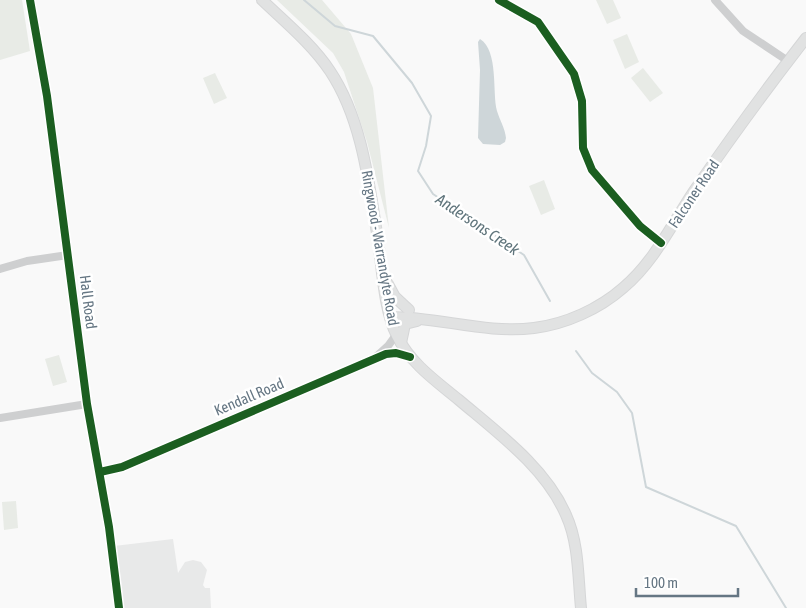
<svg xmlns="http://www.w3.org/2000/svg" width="806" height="608" font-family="'Asap Condensed',sans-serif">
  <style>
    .built { fill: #e8e9e9 }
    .green { fill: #e8ebe6 }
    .water { fill: #ced6d9 }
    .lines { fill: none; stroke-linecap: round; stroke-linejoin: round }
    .stream { stroke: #ced6d9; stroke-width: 2 }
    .major-casing { stroke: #d5d6d7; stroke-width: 12 }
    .minor { stroke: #cecfd0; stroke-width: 8 }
    .major { stroke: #e1e2e2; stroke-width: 10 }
    .cycleway-casing { stroke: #fff; stroke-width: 11 }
    .cycleway { stroke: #1b5e20; stroke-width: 8 }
    .labels { text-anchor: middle; stroke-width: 5; stroke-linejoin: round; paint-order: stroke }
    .street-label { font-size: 15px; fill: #657683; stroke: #fff }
    .water-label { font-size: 16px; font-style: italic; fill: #60757c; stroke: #fff }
  </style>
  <rect width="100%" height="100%" fill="#f9f9f9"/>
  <path class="built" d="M 173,539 L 178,573 L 185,562 L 193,560 L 201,562 L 207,570 L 203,585 L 205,588 L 210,588 L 211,608 L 122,608 L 114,546 Z"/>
  <g class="green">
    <path d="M 0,0 L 22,0 L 30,51 L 0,60 Z"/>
    <path d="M 277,0 L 322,0 L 351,34 L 373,88 L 389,228 L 367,142 L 344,72 L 333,53 Z"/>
    <path d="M 596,0 L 613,0 L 621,18 L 607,24 Z"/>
    <path d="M 627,34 L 639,62 L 625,69 L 613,40 Z"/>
    <path d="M 643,68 L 663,93 L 650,102 L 631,78 Z"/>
    <path d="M 215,73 L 227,98 L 214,104 L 203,78 Z"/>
    <path d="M 544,180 L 555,209 L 541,215 L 529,186 Z"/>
    <path d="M 59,355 L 67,382 L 53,386 L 45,359 Z"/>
    <path d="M 16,501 L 18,528 L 4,530 L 2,502 Z"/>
  </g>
  <path class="water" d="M 480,39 C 499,51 492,93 497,111 C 500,121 505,128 506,138 L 505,142 L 500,145 L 483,144 L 478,138 L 480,70 L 478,42 Z"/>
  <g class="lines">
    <g class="stream">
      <path d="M 304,0 L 335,26 L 373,36 L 412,83 L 431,116 L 426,146 L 418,171 L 433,194 L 524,255 L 550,301"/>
      <path d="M 576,351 L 592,373 L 617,392 L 632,413 L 646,487 L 736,526 L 786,608"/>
    </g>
    <g class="major-casing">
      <g id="major">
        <path d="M 262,0 C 285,22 312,44 330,71 C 362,119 369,183 378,240 C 382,268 384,311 397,336 C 411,364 436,381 459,400 C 498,433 546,468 566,515 C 579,543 578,578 581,608"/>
        <path d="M 388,284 L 395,297 L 409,310"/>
        <path d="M 391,317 C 439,317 486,334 534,328 C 566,324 599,309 623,288 C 654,262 672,224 694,191 C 730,139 767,88 806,38"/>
        <path d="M 401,343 L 405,324 L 417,321"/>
      </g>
    </g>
    <g class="minor">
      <path d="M 30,0 L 47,96 L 87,404 L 109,527 L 119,608"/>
      <path d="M 499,0 L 538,22 L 574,74 L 582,101 L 583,148 L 592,170 L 640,226 L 661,243"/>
      <path d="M 715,0 L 743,31 L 788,61"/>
      <path d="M 0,269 L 27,261 L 68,255"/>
      <path d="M 377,356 L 388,346 L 396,335"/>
      <path d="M 0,418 L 87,404"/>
      <path d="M 100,472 L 122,467 L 386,354 L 396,353 L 410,357"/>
    </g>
    <use href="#major" class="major"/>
    <g class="cycleway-casing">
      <g id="cycleway">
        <path d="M 30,0 L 47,96 L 87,404 L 109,527 L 119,608"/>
        <path d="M 499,0 L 538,22 L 574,74 L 582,101 L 583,148 L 592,170 L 640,226 L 661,243"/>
        <path d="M 100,472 L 122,467 L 386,354 L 396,353 L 410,357"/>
      </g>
    </g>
    <use href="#cycleway" class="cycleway"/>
  </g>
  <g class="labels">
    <g class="street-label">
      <text transform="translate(694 194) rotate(-56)" y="5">Falconer Road</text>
      <text transform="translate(380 248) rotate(80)" y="5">Ringwood - Warrandyte Road</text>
      <text transform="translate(88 302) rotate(83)" y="5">Hall Road</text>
      <text transform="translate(249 397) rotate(-23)" y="5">Kendall Road</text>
    </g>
    <g class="water-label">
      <text transform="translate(478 224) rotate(34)" y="6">Andersons Creek</text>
    </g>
  </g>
  <path d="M636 588v8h102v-8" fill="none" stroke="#657683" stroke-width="2.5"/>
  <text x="644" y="588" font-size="15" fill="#657683" stroke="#ffffff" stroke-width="4" paint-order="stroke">100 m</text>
</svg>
